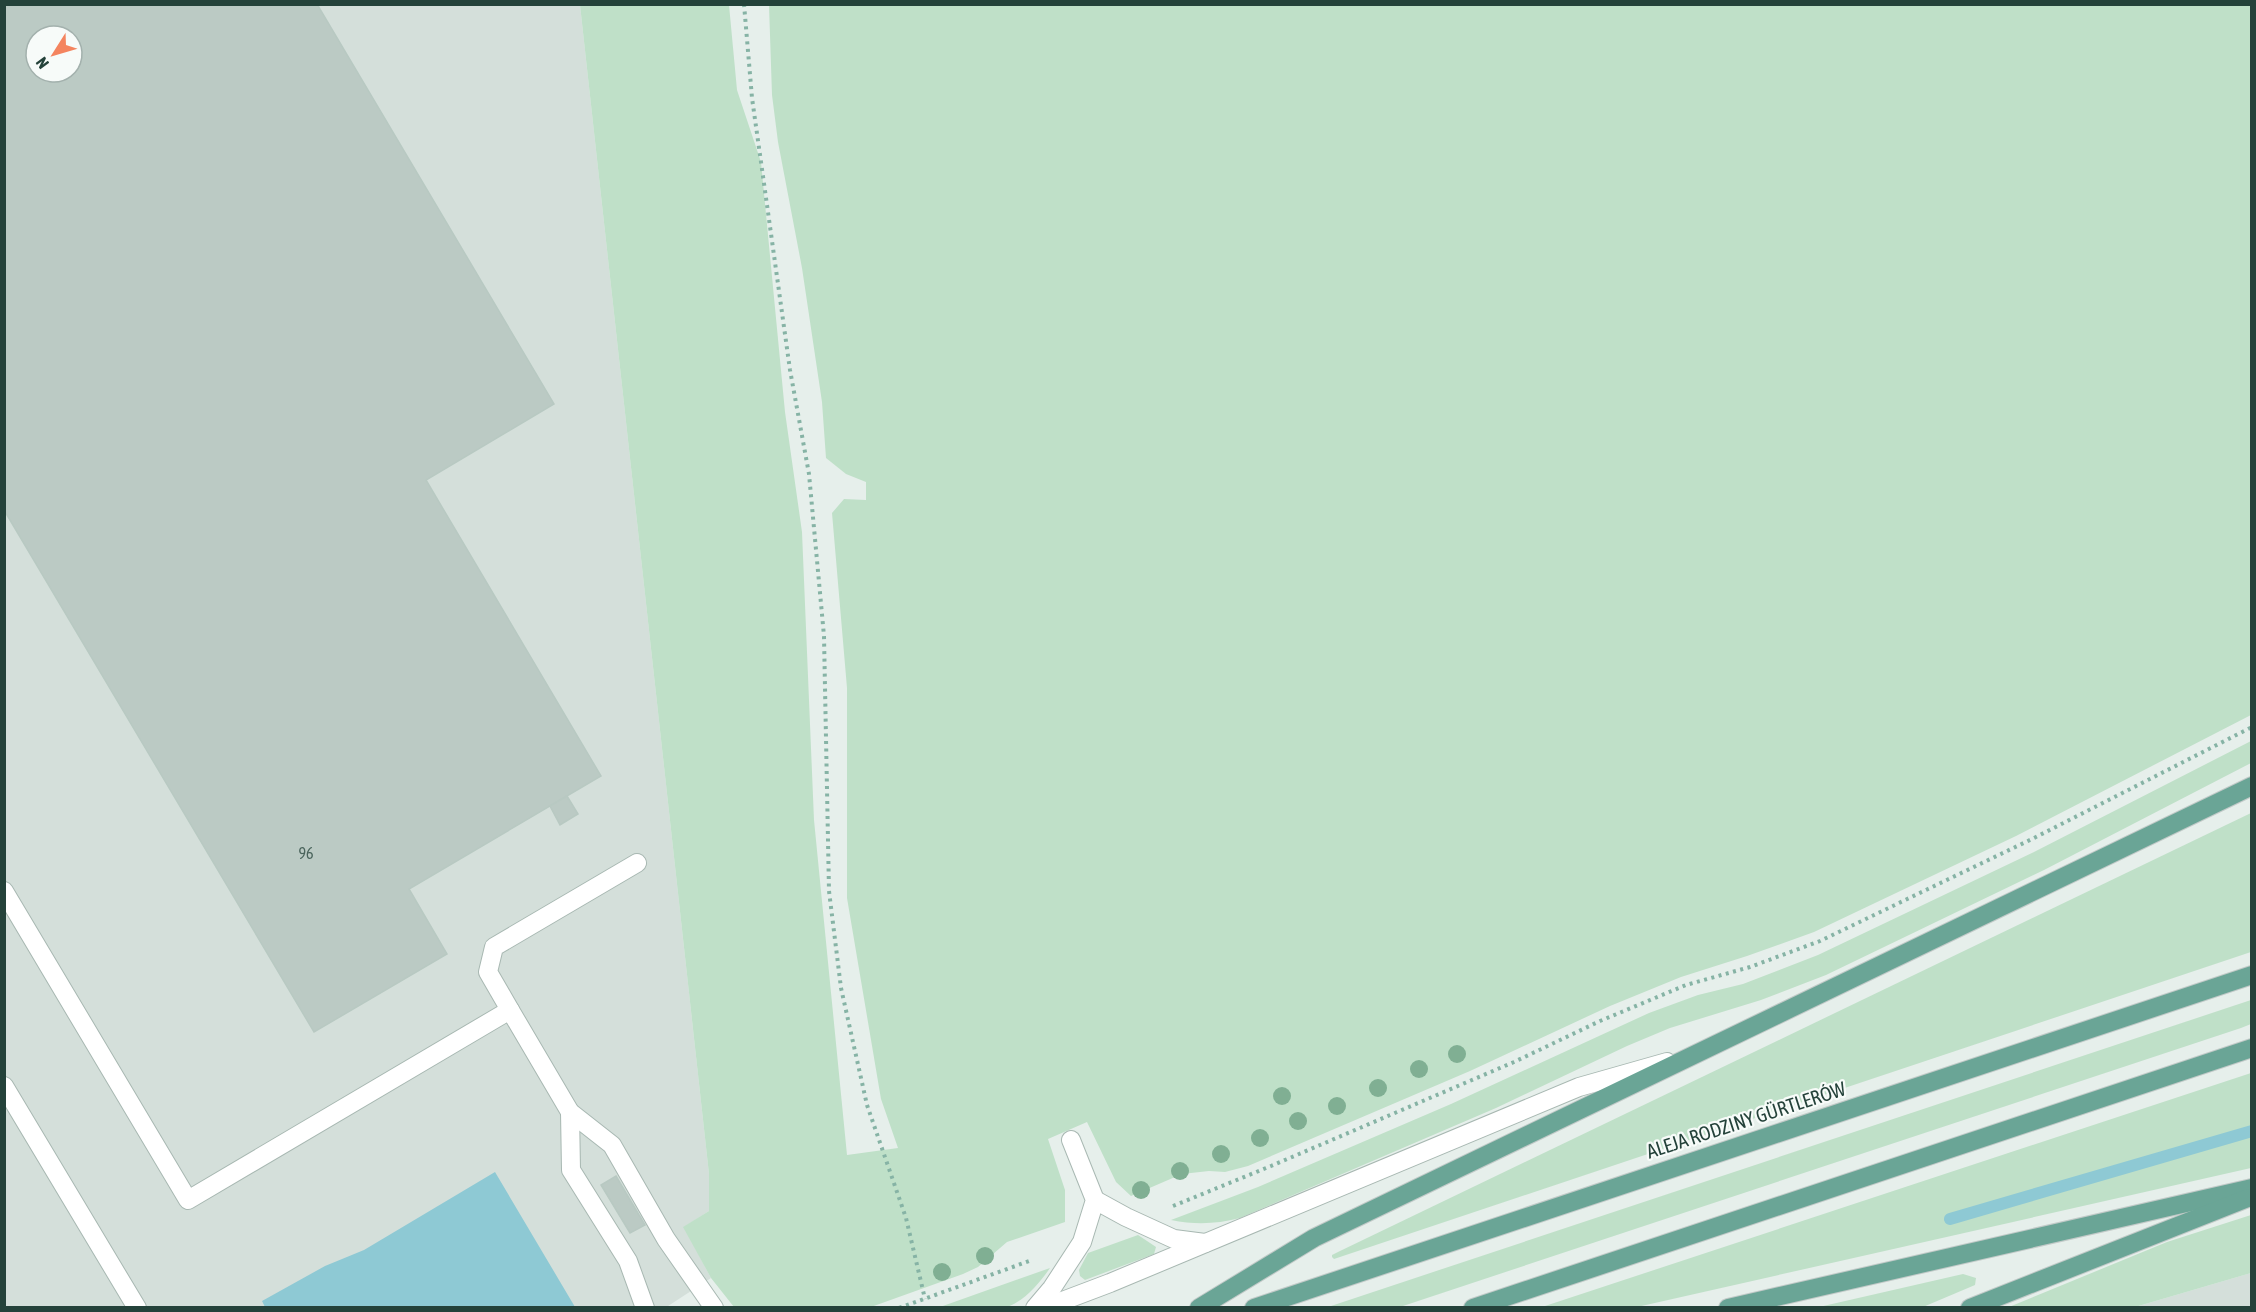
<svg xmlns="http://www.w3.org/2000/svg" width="2256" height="1312" font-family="'Asap Condensed',sans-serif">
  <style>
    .built { fill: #d4dfda; fill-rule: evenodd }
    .green { fill: #bfe0c8 }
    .water { fill: #8ec9d4 }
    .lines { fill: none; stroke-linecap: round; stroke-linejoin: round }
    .stream { stroke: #8ec9d4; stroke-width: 12 }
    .building { fill: #bbcac4; stroke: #b8c9c2; stroke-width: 1.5; fill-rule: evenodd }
    .minor-casing { stroke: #a8b8b2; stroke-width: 20 }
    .major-casing { stroke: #c2cac8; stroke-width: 20 }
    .path { stroke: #86b3a5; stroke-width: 4; stroke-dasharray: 3 4.5; stroke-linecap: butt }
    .minor { stroke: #fff; stroke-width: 18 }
    .major { stroke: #6aa596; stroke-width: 18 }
    .tree { fill: #80af93 }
    .labels { text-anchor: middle; stroke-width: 4.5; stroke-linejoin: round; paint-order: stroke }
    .number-label { font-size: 16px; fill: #4a645c }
    .street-label { font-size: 20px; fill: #24423a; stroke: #f7fbf9 }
  </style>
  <rect width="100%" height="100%" fill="#e6efeb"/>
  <g class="built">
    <path d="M 5,5 L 580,5 L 709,1174 L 709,1211 L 684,1227 L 711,1278 L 665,1308 L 5,1308 ZM 36,36 L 72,36 L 72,72 L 36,72 Z"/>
    <path d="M 2251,1273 L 2251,1307 L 2135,1307 Z"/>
  </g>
  <g class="green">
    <path d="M 580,5 L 729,5 L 737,90 L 761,162 L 785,412 L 802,532 L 814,820 L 847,1155 L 898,1148 L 881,1099 L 847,898 L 847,688 L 832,513 L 844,499 L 866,500 L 866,482 L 846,474 L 826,458 L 822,402 L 802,268 L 778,142 L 772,95 L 769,5 L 2251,5 L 2251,715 L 2016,836 L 1814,932 L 1747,956 L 1681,977 L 1610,1006 L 1470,1071 L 1248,1166 L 1225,1172 L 1209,1171 L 1182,1174 L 1131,1196 L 1116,1182 L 1087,1122 L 1048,1139 L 1065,1190 L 1065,1222 L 1007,1242 L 978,1267 L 963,1274 L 871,1307 L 734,1307 L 711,1278 L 683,1227 L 709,1211 L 709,1174 Z"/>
    <path d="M 2251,741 L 2251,763 L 2044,870 L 1826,975 L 1761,1000 L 1670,1028 L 1627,1046 L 1496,1108 L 1240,1218 C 1216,1224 1196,1225 1171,1220 L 1258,1187 L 1451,1104 L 1649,1013 L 1698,995 L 1743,984 L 1818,955 L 2034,852 Z"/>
    <path d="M 2251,813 L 2251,952 L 1334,1259 L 1332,1257 L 1332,1255 L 1340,1251 Z"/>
    <path d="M 2251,1000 L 2251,1024 L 2241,1028 L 1400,1307 L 1328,1307 Z"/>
    <path d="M 2251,1073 L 2251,1168 L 1637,1307 L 1542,1307 Z"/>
    <path d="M 2251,1215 L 2251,1273 L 2135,1307 L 2009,1307 L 2167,1242 Z"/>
    <path d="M 1138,1235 L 1156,1247 L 1154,1254 L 1085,1280 L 1080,1276 L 1079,1270 L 1088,1253 Z"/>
    <path d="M 1050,1268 C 1039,1284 1022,1304 1003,1308 C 986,1311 958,1308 940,1307 Z"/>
    <path d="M 1963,1274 L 1976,1278 L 1975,1285 L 1923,1307 L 1819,1307 Z"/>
  </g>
  <path class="water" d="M 495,1172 L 575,1307 L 265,1307 L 262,1301 L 325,1266 L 364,1250 Z"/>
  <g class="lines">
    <path class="stream" d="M 1950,1219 L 2252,1131"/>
  </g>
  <g class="building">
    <path d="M 4,4 L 317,4 L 554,404 L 426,480 L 601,776 L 409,889 L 447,954 L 314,1032 L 4,510 ZM 36,36 L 72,36 L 72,72 L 36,72 Z"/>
    <path d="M 567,796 L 578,814 L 560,825 L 550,806 Z"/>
    <path d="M 616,1176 L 645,1225 L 630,1233 L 601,1185 Z"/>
  </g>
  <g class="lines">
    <g class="minor-casing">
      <g id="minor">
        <path d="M 4,891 L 188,1200 L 510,1010 L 570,1112 L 612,1145 L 666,1239 L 714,1308"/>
        <path d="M 510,1010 L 488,972 L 494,947 L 637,863"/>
        <path d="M 4,1086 L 137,1308"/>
        <path d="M 570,1112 L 571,1170 L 628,1261 L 645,1308"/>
        <path d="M 1095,1200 L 1126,1217 L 1174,1239 L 1205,1243"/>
        <path d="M 1035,1308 L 1052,1288 L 1082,1242 L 1095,1200 L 1071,1140"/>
        <path d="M 1044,1308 L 1110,1283 L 1579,1087 L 1667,1062"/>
      </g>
    </g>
    <g class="major-casing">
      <g id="major">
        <path d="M 1199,1308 L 1314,1238 L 2252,786"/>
        <path d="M 1254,1308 L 2252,975"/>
        <path d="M 1473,1308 L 2252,1048"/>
        <path d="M 1728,1308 L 2252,1188"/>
        <path d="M 1970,1308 L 2248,1198"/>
      </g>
    </g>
    <g class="path">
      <path d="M 744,4 L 752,98 L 761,162 L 790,370 L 809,474 L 824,636 L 829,891 L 841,988 L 867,1105 L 906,1218 L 925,1299"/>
      <path d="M 1173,1206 L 1271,1166 L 1514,1062 L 1600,1021 L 1686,985 L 1750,967 L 1820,941 L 2034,838 L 2252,727"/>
      <path d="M 899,1308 L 1032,1260"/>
    </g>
    <use href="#minor" class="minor"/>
    <use href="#major" class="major"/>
  </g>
  <g class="tree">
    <circle cx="1457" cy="1054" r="9"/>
    <circle cx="1419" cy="1069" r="9"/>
    <circle cx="1378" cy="1088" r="9"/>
    <circle cx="1282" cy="1096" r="9"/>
    <circle cx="1337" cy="1106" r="9"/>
    <circle cx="1298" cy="1121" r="9"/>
    <circle cx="1260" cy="1138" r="9"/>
    <circle cx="1221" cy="1154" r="9"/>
    <circle cx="1180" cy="1171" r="9"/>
    <circle cx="1141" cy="1190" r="9"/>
    <circle cx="985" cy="1256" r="9"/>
    <circle cx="942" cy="1272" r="9"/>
  </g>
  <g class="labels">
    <g class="number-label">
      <text x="306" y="859">96</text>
    </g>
    <g class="street-label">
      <text transform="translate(1746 1120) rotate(-18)" y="7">ALEJA RODZINY GÜRTLERÓW</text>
    </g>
  </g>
  <rect width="2256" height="1312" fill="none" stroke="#24423a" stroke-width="12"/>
  <g transform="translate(54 54) rotate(233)"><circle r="28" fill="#f7fbf9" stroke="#a3b1ad" stroke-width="1.5"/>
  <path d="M0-4.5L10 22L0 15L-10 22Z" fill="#f4845f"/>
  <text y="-9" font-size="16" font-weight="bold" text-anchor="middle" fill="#24423a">N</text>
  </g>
</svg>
